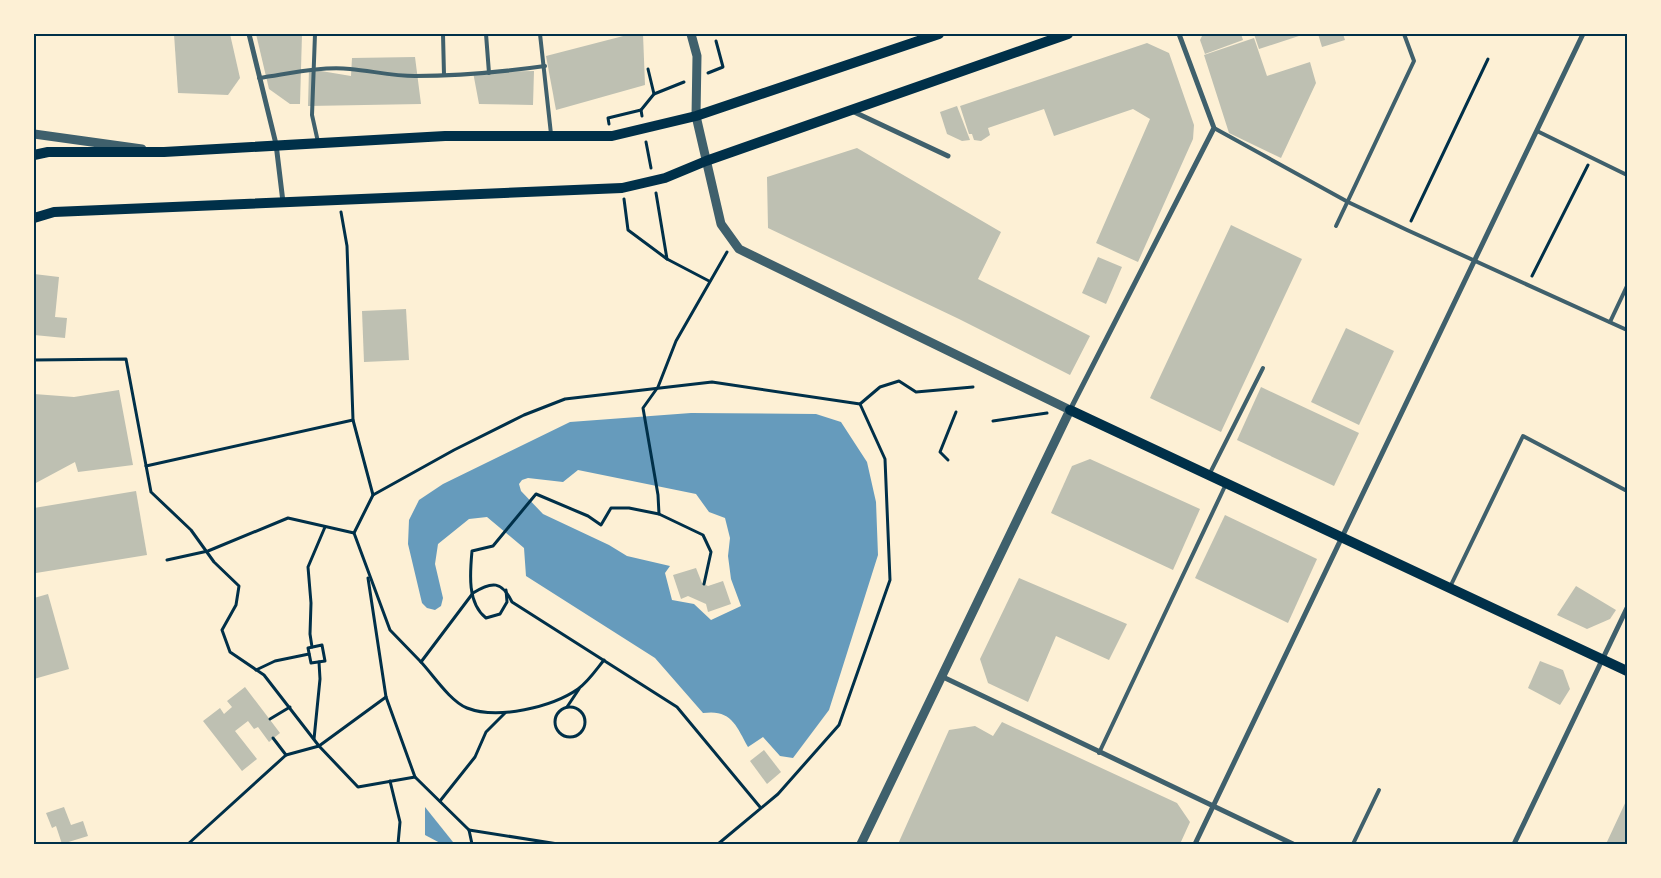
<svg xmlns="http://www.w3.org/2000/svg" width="1661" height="878" font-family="'IBM Plex Serif',serif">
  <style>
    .water { fill: #669bbc; fill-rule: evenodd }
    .building { fill: #bec0b2 }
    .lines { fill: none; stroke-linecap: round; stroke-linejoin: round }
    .path { stroke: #003049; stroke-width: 3 }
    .service { stroke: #3f606c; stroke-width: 4 }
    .minor { stroke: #3f606c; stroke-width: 5 }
    .tertiary { stroke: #3f606c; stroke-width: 9 }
    .secondary { stroke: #003049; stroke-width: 10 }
    .neatline { fill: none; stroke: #003049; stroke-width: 2 }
  </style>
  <rect width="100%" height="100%" fill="#fdf0d5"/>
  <g class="water">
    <path d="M 691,413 L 816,414 L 841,422 L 867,462 L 876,502 L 878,555 L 829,710 L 793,758 L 780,756 L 763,737 L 748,747 C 736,725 731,709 703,713 L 655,658 L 526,576 L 524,548 L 487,517 L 469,519 L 438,544 L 435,564 L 443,598 L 441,606 L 435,610 L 427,608 L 422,603 L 408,544 L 409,520 L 419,500 L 443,484 L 570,422 ZM 578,470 L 696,494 L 709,512 L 725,518 L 730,538 L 728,556 L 731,579 L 741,606 L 711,620 L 694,604 L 672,600 L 665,573 L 670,566 L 627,556 L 609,545 L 543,514 L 521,491 L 519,484 L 522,480 L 528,478 L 563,482 Z"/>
    <path d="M 425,807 L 453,842 L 453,844 L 442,844 L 425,835 Z"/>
  </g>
  <g class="building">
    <path d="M 174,34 L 230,34 L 240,78 L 228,95 L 178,93 Z"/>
    <path d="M 256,34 L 302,34 L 300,104 L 290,104 L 269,89 Z"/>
    <path d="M 631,34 L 643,34 L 645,85 L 556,110 L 546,56 Z"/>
    <path d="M 1203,34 L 1241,34 L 1243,40 L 1205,54 L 1200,40 Z"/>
    <path d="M 1254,34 L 1305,34 L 1259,49 Z"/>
    <path d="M 1318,34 L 1343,34 L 1345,40 L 1322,47 Z"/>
    <path d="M 1254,38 L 1267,76 L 1310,62 L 1316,83 L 1281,158 L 1229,133 L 1204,55 Z"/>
    <path d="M 1147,43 L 1169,53 L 1194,125 L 1193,139 L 1138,262 L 1096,243 L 1150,119 L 1133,109 L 1054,136 L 1044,109 L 988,128 L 990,135 L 981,141 L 974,140 L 972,134 L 969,134 L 960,106 Z"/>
    <path d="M 415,57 L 421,104 L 308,106 L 309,69 L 351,76 L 352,58 Z"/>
    <path d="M 534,71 L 533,105 L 479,104 L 473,72 Z"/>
    <path d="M 957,106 L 970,140 L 962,141 L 947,134 L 940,112 Z"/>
    <path d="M 857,148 L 1001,232 L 978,279 L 1090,336 L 1070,375 L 959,319 L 768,228 L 767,177 Z"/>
    <path d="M 1231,225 L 1302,259 L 1221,432 L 1150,398 Z"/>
    <path d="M 1098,257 L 1122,267 L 1106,304 L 1082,293 Z"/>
    <path d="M 34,274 L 59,277 L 55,317 L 67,318 L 65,338 L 34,335 Z"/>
    <path d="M 406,309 L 409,360 L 364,362 L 362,311 Z"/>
    <path d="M 1346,328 L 1394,351 L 1359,425 L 1311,402 Z"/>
    <path d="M 1261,387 L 1359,433 L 1334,486 L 1237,440 Z"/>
    <path d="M 119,390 L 133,465 L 78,472 L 75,462 L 34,484 L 34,394 L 74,397 Z"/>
    <path d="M 1090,459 L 1200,509 L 1173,570 L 1051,513 L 1072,466 Z"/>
    <path d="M 136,491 L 147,555 L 36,573 L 34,508 Z"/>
    <path d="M 1225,515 L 1317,559 L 1288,623 L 1195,578 Z"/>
    <path d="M 696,568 L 702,583 L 708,586 L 723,581 L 731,604 L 708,612 L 706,604 L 688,596 L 681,599 L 673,575 Z"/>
    <path d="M 1019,578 L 1127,624 L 1109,660 L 1056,636 L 1028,702 L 988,683 L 980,659 Z"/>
    <path d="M 1576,586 L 1616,610 L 1610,619 L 1587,629 L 1557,615 Z"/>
    <path d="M 48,594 L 69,669 L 34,679 L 34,598 Z"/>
    <path d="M 1540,661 L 1563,670 L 1570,689 L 1560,705 L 1528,688 Z"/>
    <path d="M 245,687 L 280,733 L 269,742 L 258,727 L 254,729 L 248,721 L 235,731 L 257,759 L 242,771 L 203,721 L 220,708 L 224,714 L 232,707 L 227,701 Z"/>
    <path d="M 1002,722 L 1177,803 L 1190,822 L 1180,844 L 898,844 L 949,730 L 975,726 L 993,736 Z"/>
    <path d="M 764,750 L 781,772 L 767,784 L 750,761 Z"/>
    <path d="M 1627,799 L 1627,844 L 1606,844 Z"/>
    <path d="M 64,807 L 71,825 L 83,821 L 88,836 L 62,844 L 56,826 L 52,828 L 46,813 Z"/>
  </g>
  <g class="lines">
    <g class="path">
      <path d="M 648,69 L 654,94"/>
      <path d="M 708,73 L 723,67 L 716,41"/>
      <path d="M 642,116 L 641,110 L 654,94 L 684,82"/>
      <path d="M 609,124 L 608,118 L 641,110"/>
      <path d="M 646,142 L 651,168"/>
      <path d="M 656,193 L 667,259"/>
      <path d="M 624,199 L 628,230 L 667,259 L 709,281"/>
      <path d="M 341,212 L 347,246 L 353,420 L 373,495"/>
      <path d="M 1411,221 L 1488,59"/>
      <path d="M 1532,276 L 1588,165"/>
      <path d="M 34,360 L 126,359 L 151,492 L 191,530 L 214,562 L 239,586 L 236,605 L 222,630 L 230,652 L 264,675 L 319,746 L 358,787 L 415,777 L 469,830 L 472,844"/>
      <path d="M 860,404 L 880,387 L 899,381 L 916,392 L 973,387"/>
      <path d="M 993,421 L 1047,413"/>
      <path d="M 948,460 L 940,452 L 956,412"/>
      <path d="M 146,466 L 353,420"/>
      <path d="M 659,514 L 658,495 L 643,408 L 658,387 L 676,341 L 727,252"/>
      <path d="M 167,560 L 208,551 L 288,518 L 354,533"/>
      <path d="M 368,578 L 386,697 L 415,777"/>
      <path d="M 506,590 L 507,602 L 500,614 L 486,618 C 467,603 470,573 472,551 L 493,546 L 536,494 L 588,516 L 601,525 L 611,508 L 629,508 L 659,514 L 703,535 L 711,552 L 704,584"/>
      <path d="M 322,645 L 325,661 L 311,663 L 308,648 Z"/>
      <path d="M 312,647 L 310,634 L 311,603 L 308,567 L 325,527"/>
      <path d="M 421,662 C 434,676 450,701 467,708 C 498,720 552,707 578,689 C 588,682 596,670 604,660"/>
      <path d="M 256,670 L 275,661 L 309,654"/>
      <circle cx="570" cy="722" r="15"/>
      <path d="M 567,707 L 579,689"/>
      <path d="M 270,719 L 290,707"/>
      <path d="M 273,738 L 286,755"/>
      <path d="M 314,739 L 320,679 L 319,662"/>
      <path d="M 390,781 L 400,822 L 398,844"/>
      <path d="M 440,801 L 475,757 L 486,732 L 505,713"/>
      <path d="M 469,830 L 558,844"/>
      <path d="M 188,844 L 286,755 L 319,746 L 386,697"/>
      <path d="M 718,844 L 778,794 L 839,725 L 890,580 L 885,459 L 860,404 L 712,382 L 565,399 L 524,415 L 454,450 L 373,495 L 354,533 L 390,630 L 421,662 L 473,593 C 492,581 502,581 512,602 L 677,707 L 760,807"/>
    </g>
    <g class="service">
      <path d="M 315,34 L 312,115 L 318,142"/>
      <path d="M 443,34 L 444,75"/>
      <path d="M 486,34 L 489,73"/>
      <path d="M 540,34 L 551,134"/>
      <path d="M 259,78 C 288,74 320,66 350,69 C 372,71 393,76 415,76 C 459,76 502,72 545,66"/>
      <path d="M 1214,128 L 1348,202 L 1407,230 L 1627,330"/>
      <path d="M 1537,131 L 1627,175"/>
      <path d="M 1336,226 L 1414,61 L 1404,34"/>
      <path d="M 1610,322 L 1627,286"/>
      <path d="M 1209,475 L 1263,368"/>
      <path d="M 1450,587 L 1523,436 L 1627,491"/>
      <path d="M 1099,753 L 1226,484"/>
      <path d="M 1353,844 L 1379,790"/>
    </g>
    <g class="minor">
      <path d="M 249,34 L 276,144 L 283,202"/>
      <path d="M 852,111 L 948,156"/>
      <path d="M 1070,410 L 1214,128 L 1179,34"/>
      <path d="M 943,677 L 1293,844"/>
      <path d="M 1195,844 L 1583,34"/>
      <path d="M 1514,844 L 1627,608"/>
    </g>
    <g class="tertiary">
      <path d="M 691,34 L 697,56 L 696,116 L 721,224 L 739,249 L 1070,410 L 861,844"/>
      <path d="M 34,134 L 142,149"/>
    </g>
    <g class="secondary">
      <path d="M 34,155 L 48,152 L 164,152 L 445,136 L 612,136 L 696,116 L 939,34"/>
      <path d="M 34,218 L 54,212 L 622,188 L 665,178 L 706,161 L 1068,34"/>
      <path d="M 1070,410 L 1627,671"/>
    </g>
  </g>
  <rect width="1661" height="878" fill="none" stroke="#fdf0d5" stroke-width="70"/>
  <rect x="35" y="35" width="1591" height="808" class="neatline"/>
</svg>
